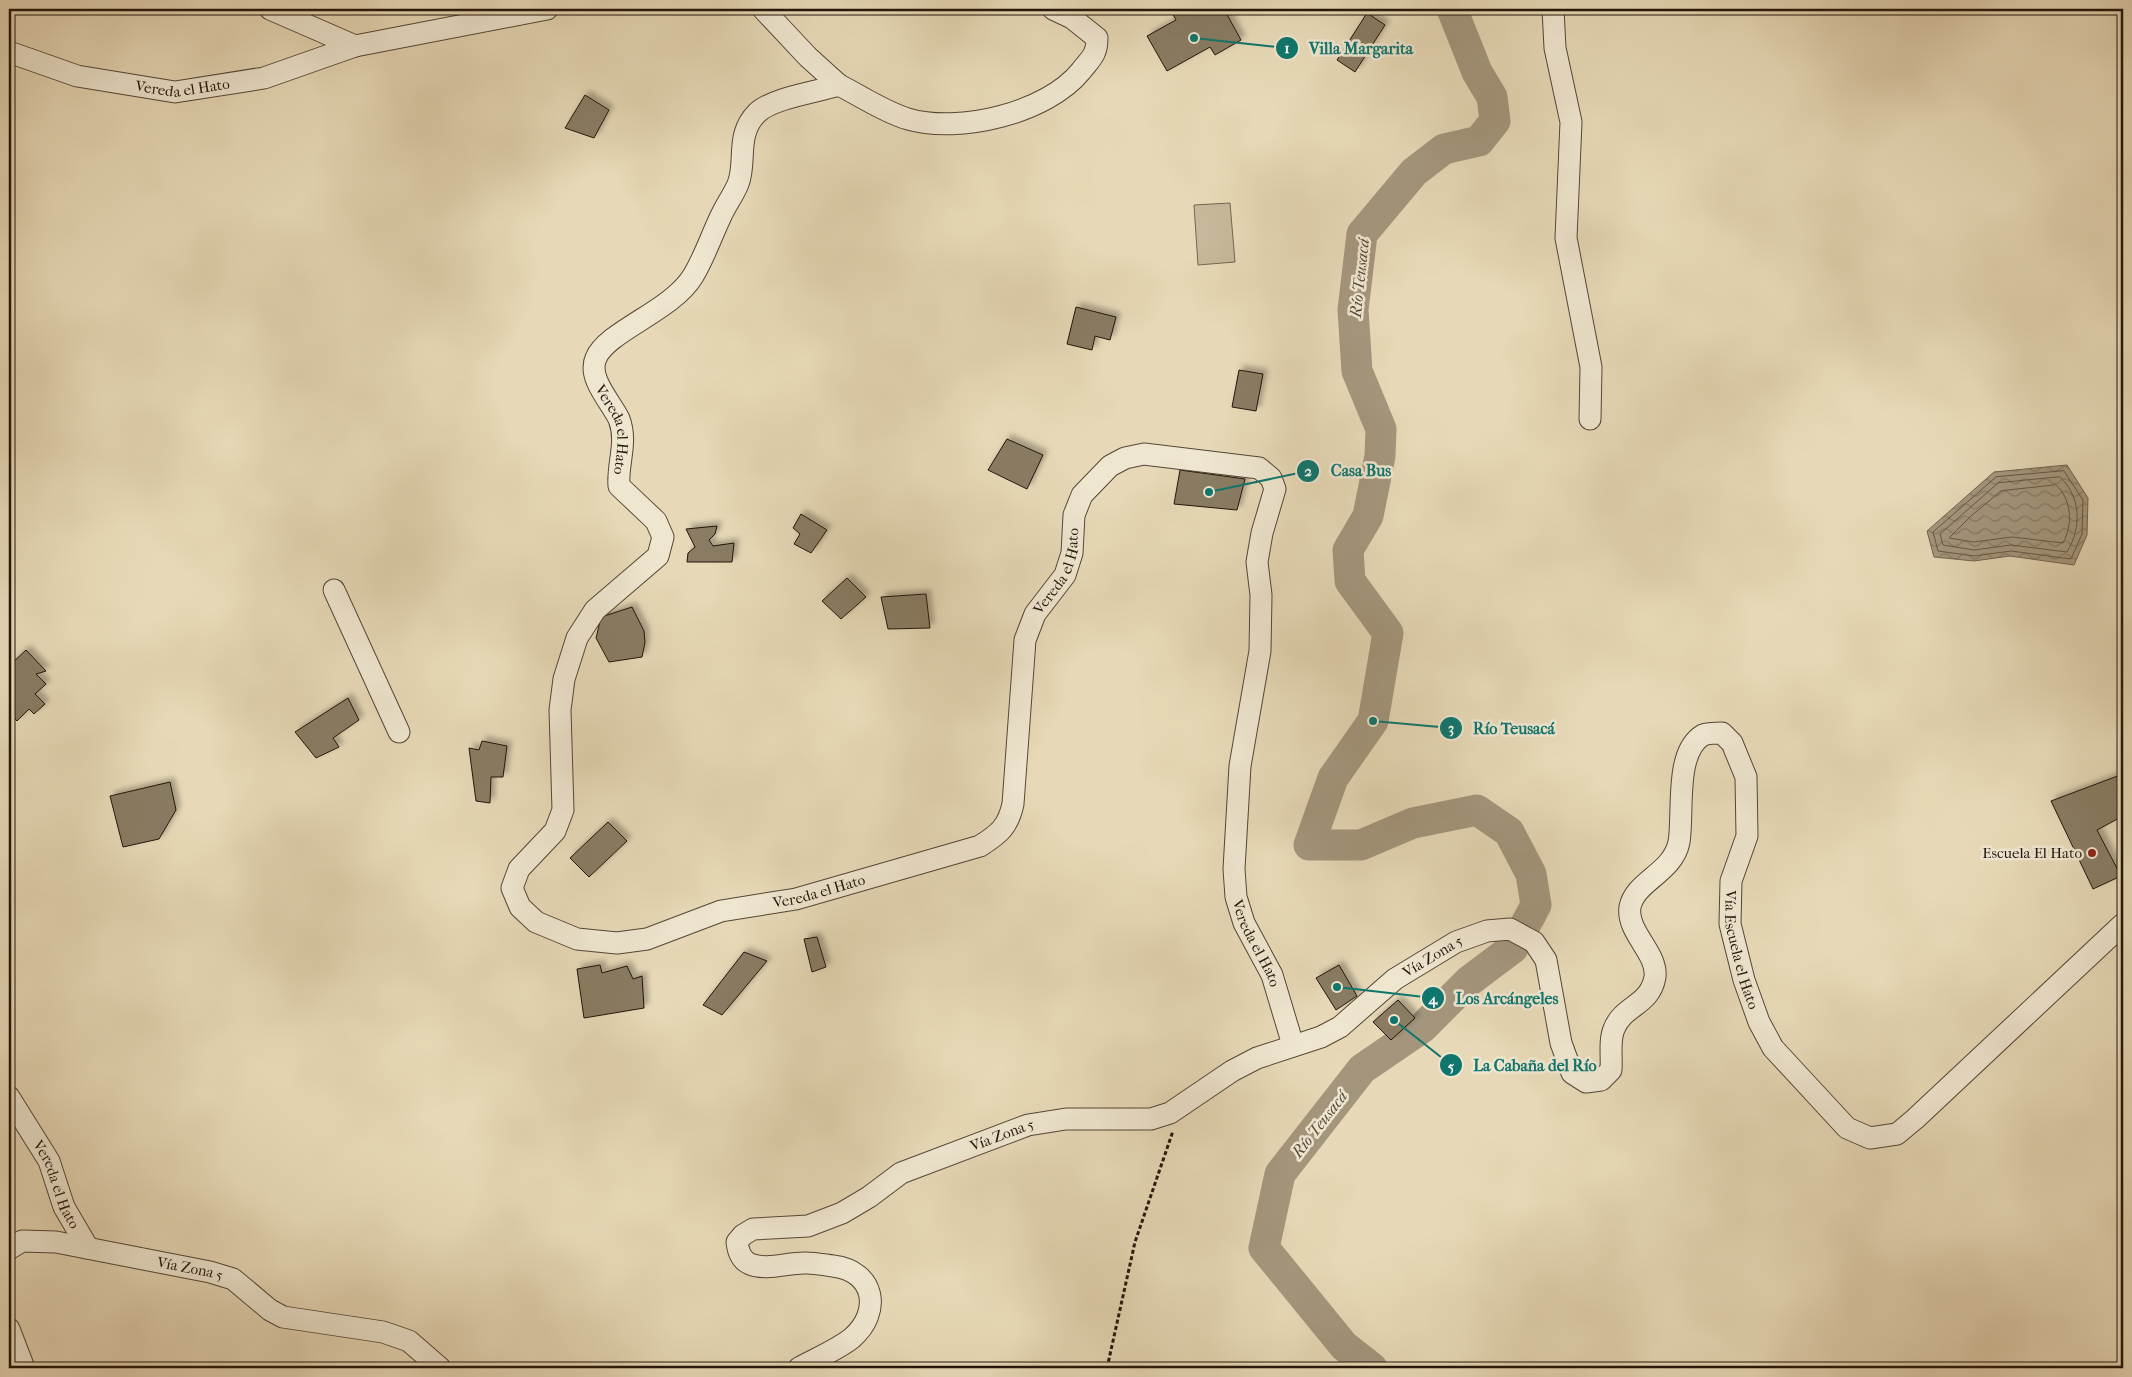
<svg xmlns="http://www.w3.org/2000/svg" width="2132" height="1377" font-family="'IM FELL French Canon',serif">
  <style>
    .pitch { fill: #c6b89a; stroke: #746652 }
    .water { fill: url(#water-waves); stroke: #70624f }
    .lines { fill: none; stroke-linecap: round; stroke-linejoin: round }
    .shore { stroke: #645644; stroke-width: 1 }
    .river { stroke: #a4967d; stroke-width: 31 }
    .building { fill: #897b64; stroke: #23150b; filter: url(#shadow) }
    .minor-casing { stroke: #544636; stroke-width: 23 }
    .path { stroke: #23150b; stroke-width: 3; stroke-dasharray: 4 2.5; stroke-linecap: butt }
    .minor { stroke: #efe6d0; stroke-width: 21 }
    .poi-dot { fill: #8f2418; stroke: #efe6d0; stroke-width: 2 }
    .labels { text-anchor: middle; stroke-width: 5; stroke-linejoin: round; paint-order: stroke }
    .street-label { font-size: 15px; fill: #23150b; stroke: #efe6d0 }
    .poi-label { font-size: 15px; fill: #23150b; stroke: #efe6d0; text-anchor: end }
    .water-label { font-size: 16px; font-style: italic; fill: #574939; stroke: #efe6d0 }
    .leader { fill: none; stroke: #0f766e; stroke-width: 2 }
    .callout-dot { fill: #0f766e; stroke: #efe6d0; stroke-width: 2 }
    .mark-label { font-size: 15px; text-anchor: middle; font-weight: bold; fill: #fff }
    .callout-label { font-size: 16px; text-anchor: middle; font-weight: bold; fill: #0f766e; stroke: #efe6d0; stroke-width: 5; stroke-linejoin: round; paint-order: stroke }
  </style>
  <defs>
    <pattern id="water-waves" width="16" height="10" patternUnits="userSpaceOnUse" patternTransform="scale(1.25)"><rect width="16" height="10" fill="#a4967d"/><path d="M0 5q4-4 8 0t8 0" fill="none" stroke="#857965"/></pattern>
    <filter id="shadow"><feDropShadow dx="4.5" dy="-4.5" stdDeviation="2.5" flood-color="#0004"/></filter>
  </defs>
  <rect width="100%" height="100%" fill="#e7d9b7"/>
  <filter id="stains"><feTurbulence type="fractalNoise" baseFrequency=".004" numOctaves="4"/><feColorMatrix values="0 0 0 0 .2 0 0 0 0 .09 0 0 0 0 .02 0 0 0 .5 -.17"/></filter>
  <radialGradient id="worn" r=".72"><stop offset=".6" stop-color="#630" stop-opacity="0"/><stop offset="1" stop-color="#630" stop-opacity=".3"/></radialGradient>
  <path class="pitch" d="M 1230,203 L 1235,262 L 1198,265 L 1194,205 Z"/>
  <path class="water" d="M 2067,465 L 2088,498 L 2087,535 L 2074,565 L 2010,556 L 1974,561 L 1934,557 L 1927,531 L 1994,472 Z"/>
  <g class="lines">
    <g class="shore">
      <path d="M 2064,471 L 2083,500 L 2082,534 L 2071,559 L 2011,551 L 1974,556 L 1938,551 L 1933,532 L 1996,477 Z"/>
      <path d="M 2060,477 C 2081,497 2082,527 2067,552 L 2011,545 L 1974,550 L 1943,545 L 1940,534 L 1998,483 Z"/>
      <path d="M 2056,485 C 2072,499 2073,525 2063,543 L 2012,537 L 1974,542 L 1949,538 L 1971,516 L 2001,491 Z"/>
    </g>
    <path class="river" d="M 1372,1368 L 1344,1346 L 1264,1248 L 1280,1174 L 1362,1069 L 1422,1028 L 1469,981 L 1513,948 L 1536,905 L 1531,874 L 1509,832 L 1477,810 L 1413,823 L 1361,845 L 1309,845 L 1333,778 L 1373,721 L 1388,633 L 1350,581 L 1348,550 L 1368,516 L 1380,456 L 1381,429 L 1357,371 L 1353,310 L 1362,234 L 1414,172 L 1444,149 L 1479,141 L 1495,121 L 1492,97 L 1477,72 L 1452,9"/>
  </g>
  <g class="building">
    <path d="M 1170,9 L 1224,9 L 1241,40 L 1215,55 L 1210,47 L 1167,71 L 1147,36 L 1176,20 Z"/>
    <path d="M 1367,13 L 1385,25 L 1355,72 L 1337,60 Z"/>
    <path d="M 585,95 L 609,110 L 594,138 L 565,128 Z"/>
    <path d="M 1076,307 L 1116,317 L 1110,340 L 1095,336 L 1092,350 L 1067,344 Z"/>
    <path d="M 1239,370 L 1263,374 L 1256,411 L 1232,407 Z"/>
    <path d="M 1007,439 L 1043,455 L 1027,489 L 988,470 Z"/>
    <path d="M 1180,470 L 1245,479 L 1237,510 L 1174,504 Z"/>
    <path d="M 801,514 L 827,530 L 811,553 L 794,544 L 800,534 L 793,528 Z"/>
    <path d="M 717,526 L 715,534 L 709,540 L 713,546 L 734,543 L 732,562 L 687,562 L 688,553 L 695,547 L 686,529 Z"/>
    <path d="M 847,578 L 866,597 L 841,619 L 822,601 Z"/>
    <path d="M 926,594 L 930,628 L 888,629 L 881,597 Z"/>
    <path d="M 632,607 L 644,631 L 645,642 L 642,657 L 609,662 L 596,638 L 601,617 Z"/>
    <path d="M 26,650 L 46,671 L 36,674 L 46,684 L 35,694 L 45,704 L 34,714 L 29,709 L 17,721 L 9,712 L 9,694 L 12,691 L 9,687 L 9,676 L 13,672 L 9,666 Z"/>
    <path d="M 348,698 L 359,720 L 333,738 L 339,747 L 316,758 L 295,732 Z"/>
    <path d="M 482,741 L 507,746 L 503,777 L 491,777 L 490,803 L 476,801 L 469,748 L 479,750 Z"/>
    <path d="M 2123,774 L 2123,816 L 2097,830 L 2121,876 L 2093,889 L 2051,801 Z"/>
    <path d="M 170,782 L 176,810 L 159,839 L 123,847 L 110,796 Z"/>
    <path d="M 608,822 L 627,841 L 589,877 L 570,858 Z"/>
    <path d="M 817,937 L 826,967 L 812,972 L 804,939 Z"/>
    <path d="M 744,952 L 767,961 L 722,1015 L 703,1005 Z"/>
    <path d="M 600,965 L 602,973 L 627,966 L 633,979 L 642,976 L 644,1008 L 584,1018 L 577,969 Z"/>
    <path d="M 1339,965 L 1357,996 L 1336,1010 L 1316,978 Z"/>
    <path d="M 1398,1000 L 1415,1018 L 1391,1040 L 1373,1022 Z"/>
  </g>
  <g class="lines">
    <g class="minor-casing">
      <g id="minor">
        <path d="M 270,9 L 355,46"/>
        <path d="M 763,9 L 808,57 L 839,85"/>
        <path id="s1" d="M 1053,9 L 1072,18 L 1097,38 C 1097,55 1091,58 1081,71 C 1047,113 959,134 908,119 C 884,112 861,96 839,85 C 817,92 772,98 757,113 C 735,135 747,162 738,184 C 733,196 725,206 720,218 C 711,237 704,258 693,276 C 672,311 607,331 596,358 C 587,378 611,402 619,419 C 628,442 617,464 619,486 L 656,521 L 663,537 L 658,556 L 595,610 L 577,638 L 564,679 L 560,710 L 563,810 L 555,831 L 519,869 L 512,888 L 520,907 L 536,922 L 577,939 L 617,943 L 647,939 L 721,911 L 796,899 L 980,846 C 999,834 1008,827 1013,804 L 1025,640 L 1035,614 L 1065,575 L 1072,553 L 1074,515 L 1082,495 L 1110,466 L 1125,458 L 1144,454 L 1259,468 L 1271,478 L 1275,489 L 1262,533 L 1257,562 L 1261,595 L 1260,651 L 1240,766 L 1234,869 L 1236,897 L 1244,923 L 1272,975 L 1293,1045"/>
        <path d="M 1553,9 L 1555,48 L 1571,122 L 1566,238 L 1591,367 L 1590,419"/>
        <path id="s2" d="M 9,52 L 77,76 L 175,92 L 264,78 L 355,46 L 547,9"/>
        <path d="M 334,590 L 399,732"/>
        <path id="s3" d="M 9,1097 L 49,1161 L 64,1207 L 88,1248"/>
        <path id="s4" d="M 9,1249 L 22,1241 L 56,1242 L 210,1272 L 233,1279 L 270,1310 L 283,1317 L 383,1332 L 409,1341 L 440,1368"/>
        <path d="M 9,1329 L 24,1368"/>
        <path id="s5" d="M 799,1368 C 815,1359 837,1350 852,1338 C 882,1312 875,1271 833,1266 C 825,1265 815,1263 807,1263 C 788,1262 768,1271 750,1264 C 741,1260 738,1251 737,1242 L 743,1235 L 753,1229 L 808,1226 L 842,1213 L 869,1197 L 901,1173 L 1028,1125 L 1066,1119 L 1151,1119 L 1170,1113 L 1232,1071 L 1257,1058 L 1321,1037 L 1340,1027 L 1395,979 L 1456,942 L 1487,931 L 1510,929 L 1534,942 L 1546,960 L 1561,1043 L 1572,1073 L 1586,1082 L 1601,1080 L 1611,1070 C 1612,1058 1609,1040 1614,1029 C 1623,1005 1650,1006 1655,977 C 1658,953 1626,932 1630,907 C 1635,881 1673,873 1679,842 C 1684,813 1674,752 1703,735 C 1708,733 1716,733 1722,733 L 1732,743 L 1746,777 L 1747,836 L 1731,881 L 1730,924 L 1744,980 L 1759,1022 L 1773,1048 L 1847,1128 L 1870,1138 L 1897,1134 L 1915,1119 L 2123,924"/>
      </g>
    </g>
    <path class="path" d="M 1107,1368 L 1135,1242 L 1173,1131"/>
    <use href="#minor" class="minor"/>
  </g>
  <circle class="poi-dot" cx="2092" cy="853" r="5"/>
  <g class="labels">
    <g class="street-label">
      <text dy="5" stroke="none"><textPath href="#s2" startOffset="179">Vereda el Hato</textPath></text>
      <text dy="5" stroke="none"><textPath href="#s1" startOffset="825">Vereda el Hato</textPath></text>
      <text dy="5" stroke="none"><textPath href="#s1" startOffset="2159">Vereda el Hato</textPath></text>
      <text dy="5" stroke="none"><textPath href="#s1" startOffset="1694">Vereda el Hato</textPath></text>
      <text dy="5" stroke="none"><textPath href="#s1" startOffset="2924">Vereda el Hato</textPath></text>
      <text dy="5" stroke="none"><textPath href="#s5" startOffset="1965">Vía Escuela el Hato</textPath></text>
      <text dy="5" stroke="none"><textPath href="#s5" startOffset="1042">Vía Zona 5</textPath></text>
      <text dy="5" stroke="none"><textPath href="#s5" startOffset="562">Vía Zona 5</textPath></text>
      <text dy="5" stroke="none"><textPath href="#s3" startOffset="100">Vereda el Hato</textPath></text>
      <text dy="5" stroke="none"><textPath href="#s4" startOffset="186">Vía Zona 5</textPath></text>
    </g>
    <g class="poi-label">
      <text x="2082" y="858">Escuela El Hato</text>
    </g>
    <g class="water-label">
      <text transform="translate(1359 278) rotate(-84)" y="6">Río Teusacá</text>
      <text transform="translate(1319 1124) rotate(-52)" y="6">Río Teusacá</text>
    </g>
  </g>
  <path class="leader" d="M1194 38L1287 48M1209 492L1308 471M1373 721L1451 728M1337 987L1433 998M1394 1020L1451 1065"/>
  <g class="callout-dot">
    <circle cx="1194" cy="38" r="5"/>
    <circle cx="1209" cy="492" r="5"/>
    <circle cx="1373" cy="721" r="5"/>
    <circle cx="1337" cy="987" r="5"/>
    <circle cx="1394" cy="1020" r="5"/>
    <circle cx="1287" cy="48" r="12"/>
    <circle cx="1308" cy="471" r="12"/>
    <circle cx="1451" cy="728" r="12"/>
    <circle cx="1433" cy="998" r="12"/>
    <circle cx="1451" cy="1065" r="12"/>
  </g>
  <g class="mark-label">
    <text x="1287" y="53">1</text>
    <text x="1308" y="476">2</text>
    <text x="1451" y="733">3</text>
    <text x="1433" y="1004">4</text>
    <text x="1451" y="1071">5</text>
  </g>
  <g class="callout-label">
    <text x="1361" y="54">Villa Margarita</text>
    <text x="1361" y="476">Casa Bus</text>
    <text x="1514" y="734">Río Teusacá</text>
    <text x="1507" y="1004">Los Arcángeles</text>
    <text x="1535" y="1071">La Cabaña del Río</text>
  </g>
  <rect width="2132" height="1377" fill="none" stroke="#e7d9b7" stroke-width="30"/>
  <rect x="10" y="10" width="2112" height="1357" fill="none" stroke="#23150b" stroke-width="2.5"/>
  <rect x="15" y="15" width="2102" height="1347" fill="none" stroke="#23150b"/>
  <rect width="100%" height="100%" filter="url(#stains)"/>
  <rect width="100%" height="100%" fill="url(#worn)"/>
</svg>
